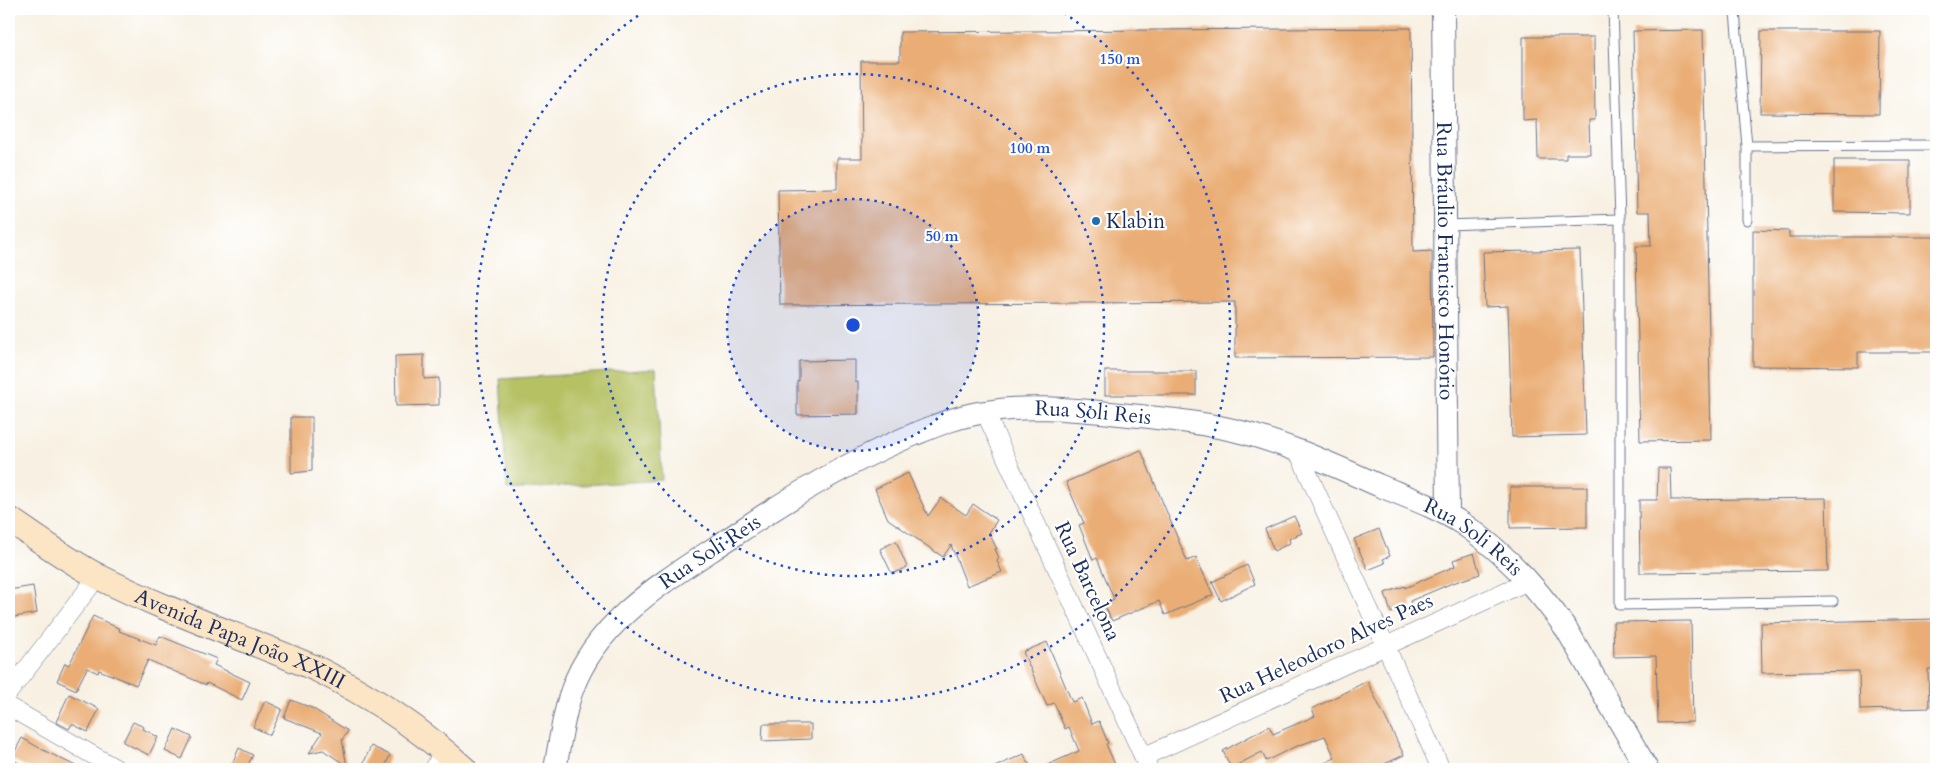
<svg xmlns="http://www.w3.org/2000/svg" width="1945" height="778" font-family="Cardo,serif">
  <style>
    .green { fill: #b5c163; stroke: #687860 }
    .building { fill: #eaad74 }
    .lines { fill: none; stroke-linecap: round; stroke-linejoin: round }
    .service-casing { stroke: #68738d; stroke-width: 11 }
    .minor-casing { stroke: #68738d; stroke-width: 19 }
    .tertiary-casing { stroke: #68738d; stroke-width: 24 }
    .secondary-casing { stroke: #68738d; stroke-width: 27 }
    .service { stroke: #fff; stroke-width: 9 }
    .minor { stroke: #fff; stroke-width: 18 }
    .tertiary { stroke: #fff; stroke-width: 22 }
    .secondary { stroke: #fce5c4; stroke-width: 25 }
    .ring { fill: none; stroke: #1d4ed8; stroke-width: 2.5; stroke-dasharray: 2.5 5 }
    .poi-dot { fill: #1f6fb2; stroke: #fff; stroke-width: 2 }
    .labels { text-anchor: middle; stroke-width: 4.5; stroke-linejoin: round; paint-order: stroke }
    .poi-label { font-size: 21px; fill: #1b2f5e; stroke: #fff; text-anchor: start }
    .street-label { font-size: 21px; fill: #1b2f5e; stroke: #fff }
    .centre { fill: #1d4ed8; stroke: #fff; stroke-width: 2.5 }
    .ring-label { font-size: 15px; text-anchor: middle; font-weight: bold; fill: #1d4ed8; stroke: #fff; stroke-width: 4.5; stroke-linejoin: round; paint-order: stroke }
  </style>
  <rect width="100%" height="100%" fill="#fff"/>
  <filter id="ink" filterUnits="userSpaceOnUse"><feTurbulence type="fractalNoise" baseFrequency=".02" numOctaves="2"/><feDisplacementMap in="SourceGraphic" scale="10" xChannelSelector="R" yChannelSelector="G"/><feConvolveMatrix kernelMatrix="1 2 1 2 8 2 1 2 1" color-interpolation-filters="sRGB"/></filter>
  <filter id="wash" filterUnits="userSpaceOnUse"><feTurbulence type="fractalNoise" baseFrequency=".0096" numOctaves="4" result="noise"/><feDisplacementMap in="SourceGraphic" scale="20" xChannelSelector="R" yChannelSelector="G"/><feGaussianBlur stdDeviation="1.12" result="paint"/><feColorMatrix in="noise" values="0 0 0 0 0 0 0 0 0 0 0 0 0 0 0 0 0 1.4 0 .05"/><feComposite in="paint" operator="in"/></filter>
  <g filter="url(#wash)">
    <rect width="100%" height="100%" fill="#f8f1e3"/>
    <path class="green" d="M 656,369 L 662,480 L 507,490 L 500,379 Z"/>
    <g id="blocks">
      <g class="building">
        <path d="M 1411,28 L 1413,252 L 1432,251 L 1433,357 L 1235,358 L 1235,302 L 780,305 L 778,190 L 837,189 L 837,158 L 862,158 L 861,61 L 900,61 L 900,32 Z"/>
        <path d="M 1703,30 L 1711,440 L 1640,441 L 1636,246 L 1651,246 L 1650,212 L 1637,212 L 1633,31 Z"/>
        <path d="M 1761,31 L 1880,31 L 1879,114 L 1760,113 Z"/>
        <path d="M 1523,37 L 1594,37 L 1595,120 L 1589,120 L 1590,154 L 1566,154 L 1566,159 L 1538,159 L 1537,120 L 1523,121 Z"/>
        <path d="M 1834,160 L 1910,160 L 1910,213 L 1834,212 Z"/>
        <path d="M 1753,230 L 1789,231 L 1789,237 L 1936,237 L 1936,352 L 1858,352 L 1858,367 L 1753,366 Z"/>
        <path d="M 1580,250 L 1586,435 L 1512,437 L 1508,306 L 1485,307 L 1483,252 Z"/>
        <path d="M 424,355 L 424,379 L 439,378 L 439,405 L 396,406 L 395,356 Z"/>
        <path d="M 855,360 L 855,382 L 858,382 L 858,414 L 797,415 L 797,381 L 799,381 L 799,361 Z"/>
        <rect x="1105" y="371" width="91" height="24"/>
        <path d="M 291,417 L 312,417 L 312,471 L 291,473 Z"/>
        <path d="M 1141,450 L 1187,561 L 1196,557 L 1213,595 L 1165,615 L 1159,601 L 1112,621 L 1104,604 L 1114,599 L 1097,558 L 1093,560 L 1079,525 L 1084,523 L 1066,482 Z"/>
        <path d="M 1658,468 L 1670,468 L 1671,500 L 1826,498 L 1828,571 L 1640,573 L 1639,500 L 1657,500 Z"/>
        <path d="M 908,473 L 928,516 L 941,498 L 966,515 L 973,504 L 997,520 L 989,533 L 997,549 L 995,549 L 999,558 L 997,561 L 1002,572 L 967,586 L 951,545 L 943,557 L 888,519 L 875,489 Z"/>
        <path d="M 1510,487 L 1587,487 L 1587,527 L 1510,528 Z"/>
        <path d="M 1294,516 L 1302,533 L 1289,539 L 1290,543 L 1274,551 L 1265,529 Z"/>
        <path d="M 1379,529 L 1390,556 L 1383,559 L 1385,563 L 1368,570 L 1354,539 Z"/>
        <path d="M 896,541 L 907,567 L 892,574 L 880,549 Z"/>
        <path d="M 1474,553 L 1480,574 L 1450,584 L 1410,601 L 1412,607 L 1391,613 L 1385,593 L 1405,586 L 1405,588 L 1455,566 L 1453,560 Z"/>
        <path d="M 1247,565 L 1255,584 L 1221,601 L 1212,582 Z"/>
        <path d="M 33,586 L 37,613 L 9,618 L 9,590 Z"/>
        <path d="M 93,616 L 120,629 L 119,631 L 156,645 L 160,636 L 217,659 L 214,665 L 250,682 L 242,700 L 207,683 L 206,685 L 148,660 L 136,685 L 99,670 L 98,673 L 87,668 L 76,690 L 57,681 L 65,663 L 69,665 Z"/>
        <path d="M 1936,619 L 1936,669 L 1928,669 L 1929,708 L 1860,710 L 1859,671 L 1762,673 L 1761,623 Z"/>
        <path d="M 1691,621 L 1693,722 L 1658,723 L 1656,656 L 1614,657 L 1613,622 Z"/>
        <path d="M 1047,642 L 1072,702 L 1082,698 L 1092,724 L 1099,721 L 1108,743 L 1106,744 L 1117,769 L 1038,769 L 1079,751 L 1069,727 L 1065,729 L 1054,703 L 1047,706 L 1023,652 Z"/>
        <path d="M 1367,681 L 1404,755 L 1374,769 L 1312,769 L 1335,758 L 1325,736 L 1292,748 L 1266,761 L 1262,752 L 1231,768 L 1223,751 L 1269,726 L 1273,734 L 1315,716 L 1312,709 Z"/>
        <path d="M 69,694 L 99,709 L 88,732 L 72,724 L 69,729 L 56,722 Z"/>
        <path d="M 291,700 L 312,708 L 348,731 L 342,740 L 347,766 L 323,750 L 309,753 L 322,733 L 284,718 Z"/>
        <path d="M 265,701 L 282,709 L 270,735 L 253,727 Z"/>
        <path d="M 133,722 L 144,727 L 143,729 L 158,737 L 149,755 L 123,742 Z"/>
        <path d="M 763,724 L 811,724 L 811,739 L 762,741 Z"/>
        <path d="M 175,729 L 192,737 L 182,759 L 165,751 Z"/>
        <path d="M 22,738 L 43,750 L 82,769 L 31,769 L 11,759 Z"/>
        <path d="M 371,746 L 390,755 L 384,769 L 361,769 Z"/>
        <path d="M 239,748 L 253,755 L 246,769 L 232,764 Z"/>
        <path d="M 1024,754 L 1031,769 L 990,769 Z"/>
      </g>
    </g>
  </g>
  <g filter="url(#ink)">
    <use href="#blocks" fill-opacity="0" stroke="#68738d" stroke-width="1"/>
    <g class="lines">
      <g class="service-casing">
        <g id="service">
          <path d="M 1613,9 L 1620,219 L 1620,605 L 1833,601"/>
          <path d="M 1733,9 L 1735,12 L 1747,146 L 1747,220"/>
          <path d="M 1747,146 L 1936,145"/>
          <path d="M 1446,225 L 1620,219"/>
        </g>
      </g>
      <g class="minor-casing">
        <g id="minor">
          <path d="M 985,412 L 1149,769"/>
          <path d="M 1298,451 L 1441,769"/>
          <path d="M 9,692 L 98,576"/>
          <path d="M 9,707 L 117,769"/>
          <path d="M 1143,757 L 1528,581"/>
          <path d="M 434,769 L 443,750"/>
        </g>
      </g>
      <g class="tertiary-casing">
        <g id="tertiary">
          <path id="s1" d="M 1443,9 L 1448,515"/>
          <path id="s2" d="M 555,769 C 560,743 563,715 572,690 C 598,616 674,576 736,534 C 792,496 851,460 915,434 C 937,425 961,415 986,412 C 1027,405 1068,409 1110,413 C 1151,417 1193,421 1233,430 C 1283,442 1331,464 1378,485 C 1407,497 1437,507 1463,524 C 1504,552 1539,590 1567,630 L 1647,769"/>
        </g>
      </g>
      <g class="secondary-casing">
        <g id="secondary">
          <path id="s3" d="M 9,519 C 38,539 67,560 99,577 C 169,612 245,638 317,669 C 371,696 420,728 464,769"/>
        </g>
      </g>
      <use href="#service" class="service"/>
      <use href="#minor" class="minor"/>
      <use href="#tertiary" class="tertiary"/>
      <use href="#secondary" class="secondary"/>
    </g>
  </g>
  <circle cx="853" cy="325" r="126" fill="#1d4ed8" fill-opacity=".12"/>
  <g class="ring">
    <circle cx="853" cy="325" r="126"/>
    <circle cx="853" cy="325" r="251"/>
    <path d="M1058 9A377 377 0 1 1 648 9"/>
  </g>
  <circle class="poi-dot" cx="1096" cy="221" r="5"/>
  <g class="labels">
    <g class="poi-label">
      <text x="1106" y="228">Klabin</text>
    </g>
    <g class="street-label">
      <text dy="7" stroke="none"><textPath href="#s1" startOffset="252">Rua Bráulio Francisco Honório</textPath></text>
      <text dy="7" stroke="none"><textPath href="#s2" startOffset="699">Rua Soli Reis</textPath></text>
      <text dy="7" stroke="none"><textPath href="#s2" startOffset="1105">Rua Soli Reis</textPath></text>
      <text dy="7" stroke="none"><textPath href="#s2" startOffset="280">Rua Soli Reis</textPath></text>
      <text transform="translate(1088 581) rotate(65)" y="7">Rua Barcelona</text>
      <text dy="7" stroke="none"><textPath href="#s3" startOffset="261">Avenida Papa João XXIII</textPath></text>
      <text transform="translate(1326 648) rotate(-25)" y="7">Rua Heleodoro Alves Paes</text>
    </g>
  </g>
  <circle cx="853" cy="325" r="8" class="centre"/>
  <g class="ring-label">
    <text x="1120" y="64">150 m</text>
    <text x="1030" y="153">100 m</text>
    <text x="942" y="241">50 m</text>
  </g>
  <rect width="1945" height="778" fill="none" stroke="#fff" stroke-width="30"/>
</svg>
